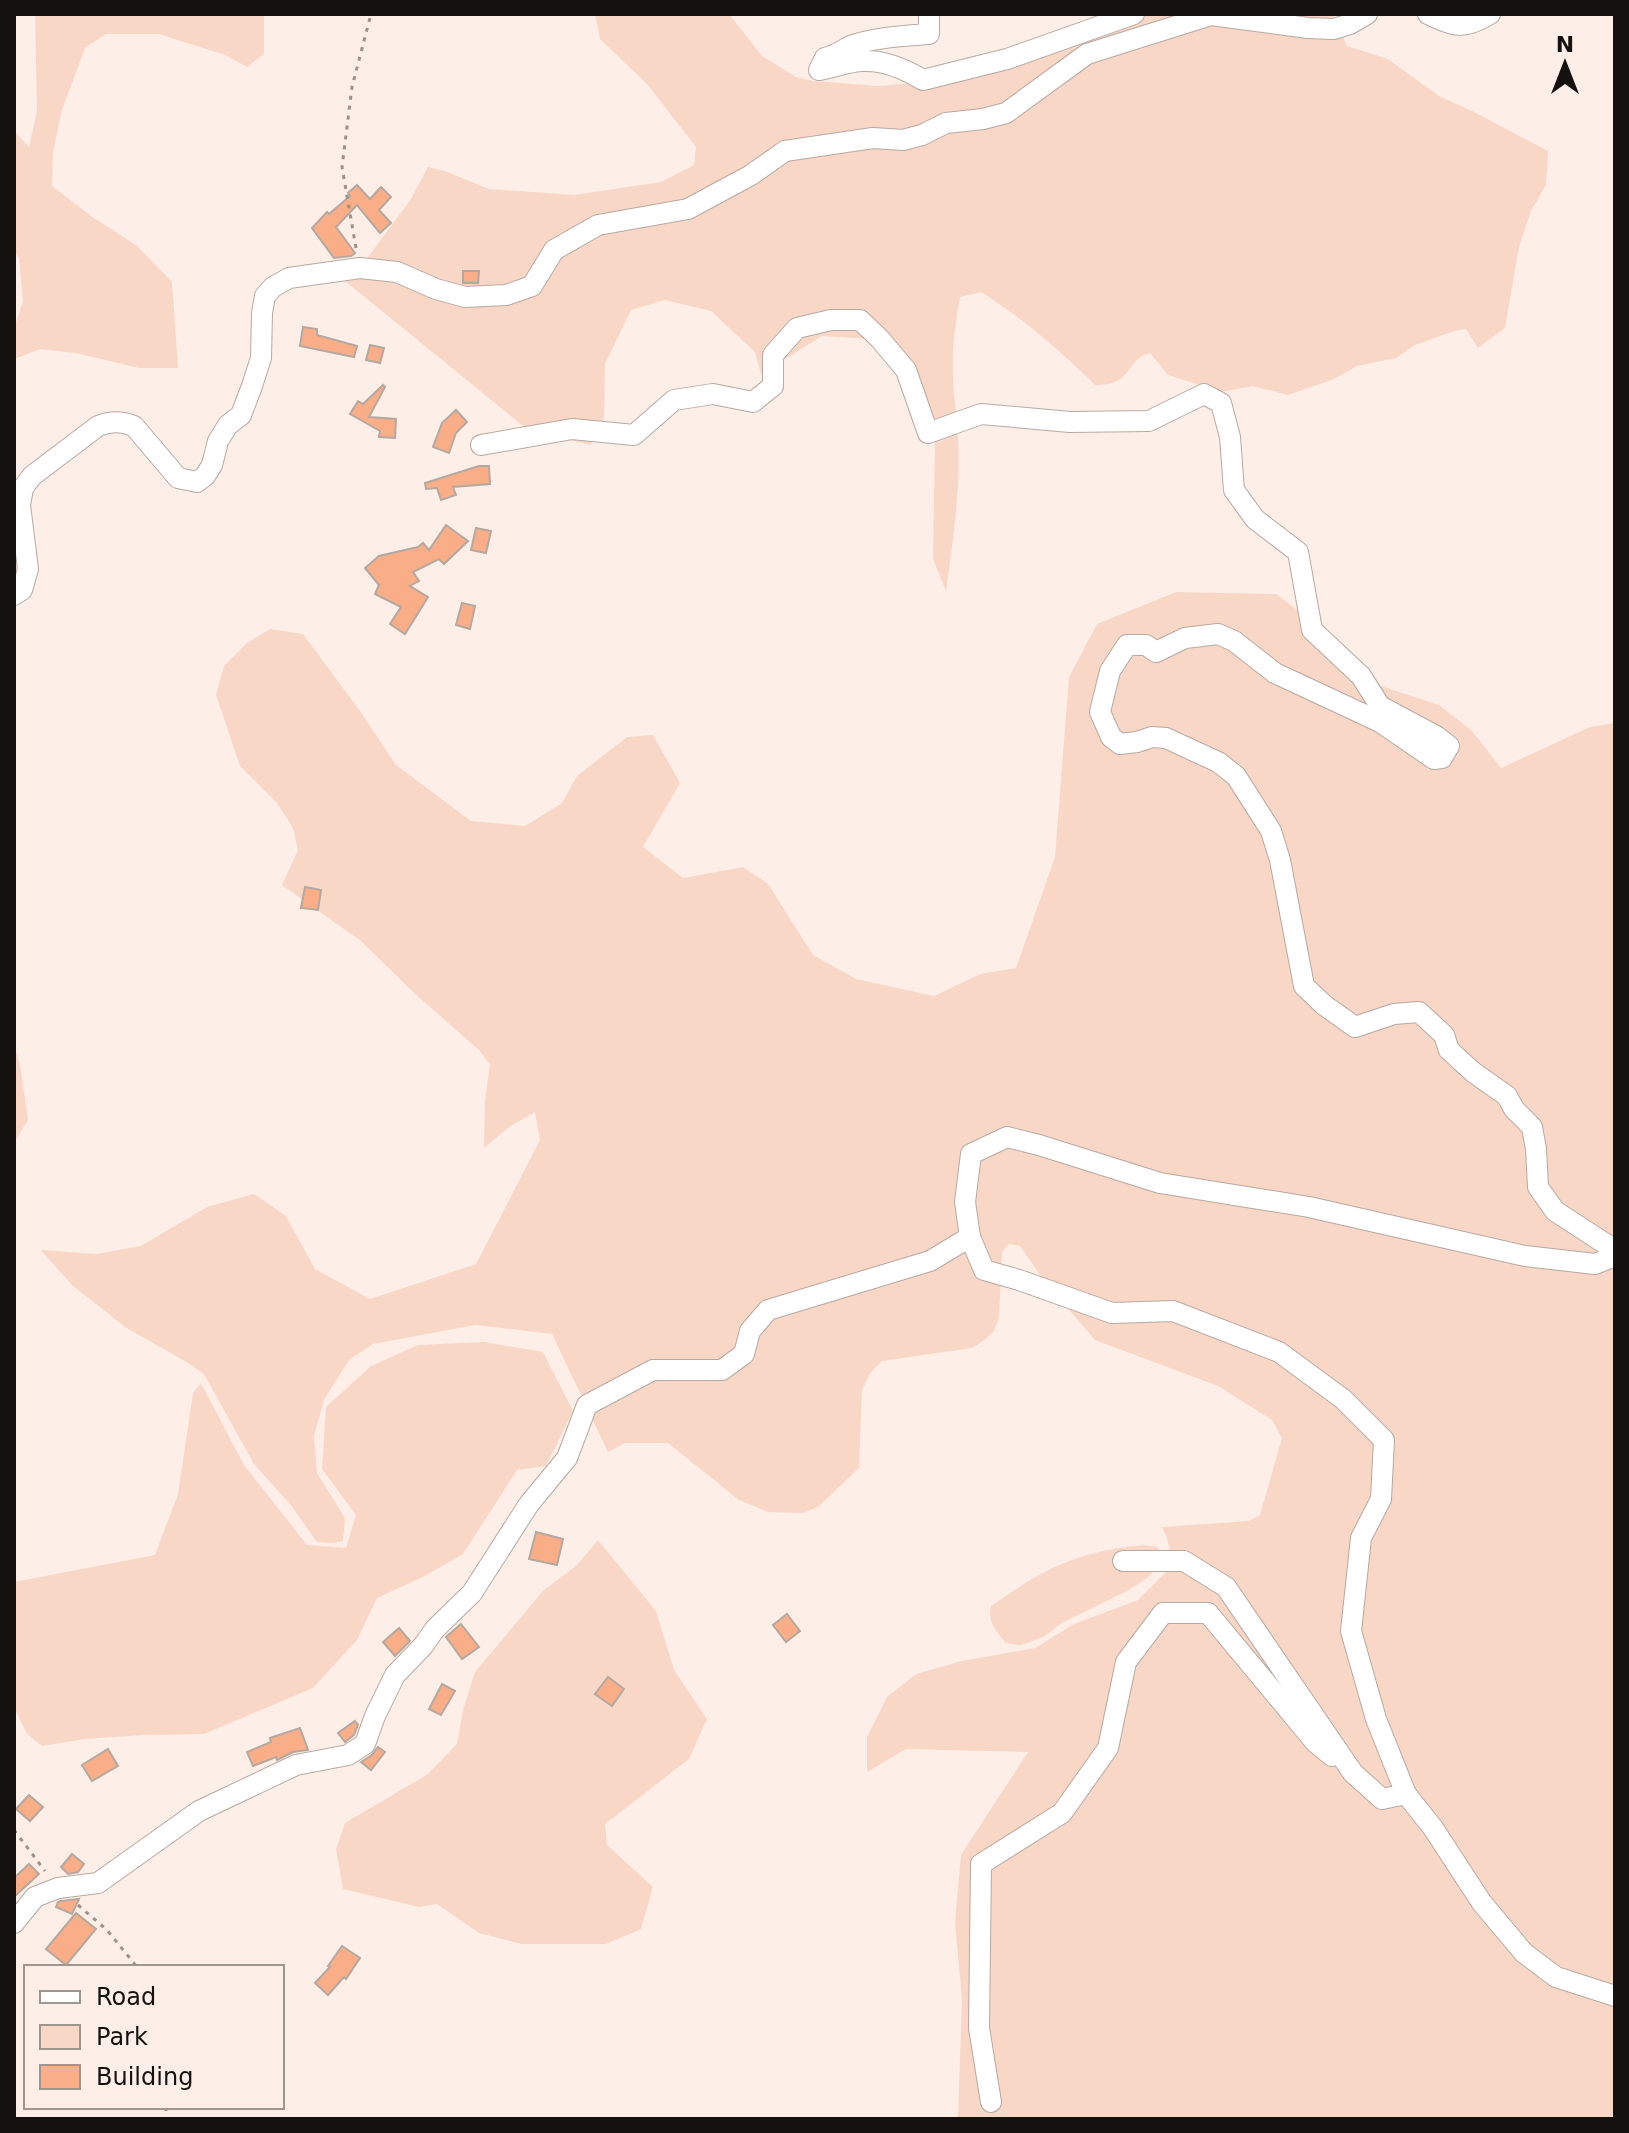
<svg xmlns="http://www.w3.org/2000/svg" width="1629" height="2133" font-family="'DejaVu Sans',sans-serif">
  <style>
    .green { fill: #f8d7c6 }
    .building { fill: #f9ae87; stroke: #b5a8a1; stroke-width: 2 }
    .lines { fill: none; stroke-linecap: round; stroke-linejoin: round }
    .street-casing { stroke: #b6a9a2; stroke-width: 22 }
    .path { stroke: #9b918b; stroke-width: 3; stroke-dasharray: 4 6; stroke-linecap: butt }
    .street { stroke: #fff; stroke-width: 20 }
  </style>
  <rect width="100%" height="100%" fill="#fdefe7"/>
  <g class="green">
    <path d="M 35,14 L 264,14 L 264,54 L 247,67 L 225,55 L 159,34 L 106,34 L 85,48 L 62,110 L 53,152 L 52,186 L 91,216 L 137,246 L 172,282 L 178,368 L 139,368 L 76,353 L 40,349 L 14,359 L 14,328 L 23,301 L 19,258 L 14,252 L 14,131 L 29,147 L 37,111 Z"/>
    <path d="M 595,14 L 729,14 L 762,56 L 796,77 L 813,81 L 878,86 L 950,80 L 1127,14 L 1332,14 L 1347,46 L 1388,59 L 1439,96 L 1474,112 L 1548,151 L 1546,185 L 1531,211 L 1519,247 L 1505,328 L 1478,348 L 1466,329 L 1454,331 L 1415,345 L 1396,358 L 1357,366 L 1334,379 L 1288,395 L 1253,386 L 1221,392 L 1168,375 L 1150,353 C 1122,362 1135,385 1095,385 C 1058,349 1025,320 981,292 L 960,297 C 956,321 952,345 953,370 C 953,393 957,415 958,438 C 961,487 953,542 946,591 L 933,559 L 935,438 L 931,410 L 872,339 L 822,336 L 761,374 L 755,352 L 711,311 L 665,300 L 631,310 L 605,364 L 604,418 L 591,445 L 528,430 L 345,281 L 360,268 L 411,199 L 428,167 L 445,171 L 489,189 L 574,195 L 661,182 L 694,165 L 696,147 L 647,84 L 600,39 Z"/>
    <path d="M 1176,592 L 1276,594 L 1336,639 L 1372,683 L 1439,705 L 1472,731 L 1501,768 L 1590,727 L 1615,723 L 1615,2119 L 955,2119 L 958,2116 L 962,1999 L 955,1923 L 961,1855 L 1028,1752 L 906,1749 L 867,1772 L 867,1737 L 887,1697 L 916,1674 L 962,1661 L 1035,1648 L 1074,1624 L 1138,1600 L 1173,1565 L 1167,1538 L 1162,1527 L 1249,1521 L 1260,1515 L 1282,1438 L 1272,1420 L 1218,1386 L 1095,1340 L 1045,1282 L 1020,1246 L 1009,1244 L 1002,1252 L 999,1318 L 994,1331 L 986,1339 L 972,1348 L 882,1361 L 871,1372 L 862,1390 L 859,1468 L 818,1507 L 803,1513 L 768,1512 L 739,1500 L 668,1443 L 625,1443 L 608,1452 L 552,1334 L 475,1325 L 373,1344 L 349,1360 L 324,1400 L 314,1436 L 317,1473 L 345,1518 L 343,1541 L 334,1543 L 317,1542 L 290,1504 L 254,1464 L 204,1374 L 188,1363 L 125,1327 L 72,1285 L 41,1250 L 96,1254 L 141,1246 L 207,1207 L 254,1194 L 286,1216 L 315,1269 L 370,1299 L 476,1264 L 540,1140 L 535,1112 L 509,1127 L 484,1148 L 485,1100 L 490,1065 L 480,1051 L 413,992 L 361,941 L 282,885 L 298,850 L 293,828 L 277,803 L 240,766 L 216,695 L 224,666 L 247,643 L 270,629 L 303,634 L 360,711 L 396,765 L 471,821 L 525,826 L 562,803 L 577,776 L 627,737 L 653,735 L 680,783 L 643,847 L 683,878 L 743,867 L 768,884 L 813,955 L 856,979 L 934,996 L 980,974 L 1016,968 L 1055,857 L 1069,677 L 1097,624 Z"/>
    <path d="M 14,1045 L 20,1064 L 28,1120 L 14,1143 Z"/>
    <path d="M 484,1342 L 543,1352 L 573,1411 L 546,1466 L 517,1470 L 463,1554 L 423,1577 L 377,1598 L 357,1640 L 313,1688 L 204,1734 L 143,1735 L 85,1739 L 42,1746 L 27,1734 L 14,1707 L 14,1582 L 155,1555 L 178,1494 L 193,1393 L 201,1383 L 244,1465 L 307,1545 L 346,1548 L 356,1515 L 322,1469 L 326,1407 L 371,1366 L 418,1345 Z"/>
    <path d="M 598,1540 L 656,1611 L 674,1670 L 707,1719 L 689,1759 L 605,1824 L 607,1845 L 653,1887 L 641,1929 L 606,1944 L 522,1944 L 479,1933 L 437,1904 L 419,1907 L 343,1889 L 336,1849 L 345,1823 L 428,1774 L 457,1744 L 463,1710 L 475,1672 L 543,1591 L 577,1565 Z"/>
    <path d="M 1143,1545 L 1157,1547 L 1163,1553 L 1161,1564 L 1147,1578 L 1127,1591 L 1062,1623 L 1043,1637 L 1027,1643 L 1020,1645 L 1006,1643 C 996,1631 987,1622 991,1606 C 1007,1596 1022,1584 1039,1575 C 1070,1557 1108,1548 1143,1545 Z"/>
  </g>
  <g class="building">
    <path d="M 357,185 L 370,199 L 381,187 L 391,197 L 379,210 L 391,223 L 380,233 L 357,205 L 336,227 L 355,253 L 351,256 L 334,258 L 312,228 L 327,212 L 329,214 L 350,196 L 348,193 Z"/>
    <path d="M 463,271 L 479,271 L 478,283 L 463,283 Z"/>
    <path d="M 303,327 L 317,329 L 317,335 L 357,346 L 354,357 L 300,346 Z"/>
    <path d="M 370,345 L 384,348 L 380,363 L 366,360 Z"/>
    <path d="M 383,385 L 385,387 L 369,417 L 396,419 L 395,438 L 379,437 L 380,431 L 350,414 L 358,401 L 363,404 Z"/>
    <path d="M 456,410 L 467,422 L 456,433 L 449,453 L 433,447 L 442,423 Z"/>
    <path d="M 479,466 L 489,466 L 490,484 L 453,487 L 456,495 L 441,500 L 437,488 L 426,489 L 425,483 Z"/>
    <path d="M 446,525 L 468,541 L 444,564 L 439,559 L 413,572 L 419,581 L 410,586 L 428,597 L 405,634 L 390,624 L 401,607 L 375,594 L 379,585 L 365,568 L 379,556 L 418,547 L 423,543 L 429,550 Z"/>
    <path d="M 476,528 L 491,531 L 486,553 L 471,550 Z"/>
    <path d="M 462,603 L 475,606 L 470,629 L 456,625 Z"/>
    <path d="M 305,887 L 321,890 L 318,910 L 301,908 Z"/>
    <path d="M 536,1532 L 563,1539 L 557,1565 L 529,1559 Z"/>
    <path d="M 787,1614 L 800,1631 L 786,1642 L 773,1625 Z"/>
    <path d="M 461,1624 L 479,1647 L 462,1659 L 446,1637 Z"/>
    <path d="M 399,1628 L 410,1641 L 395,1656 L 383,1642 Z"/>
    <path d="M 608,1677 L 624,1689 L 612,1706 L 595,1694 Z"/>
    <path d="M 442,1684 L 455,1691 L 441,1715 L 429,1709 Z"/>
    <path d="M 355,1721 L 358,1725 L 354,1735 L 345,1742 L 338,1733 Z"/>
    <path d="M 300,1728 L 308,1750 L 293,1752 L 277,1760 L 276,1757 L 253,1766 L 247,1752 L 271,1742 L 270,1738 Z"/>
    <path d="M 378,1747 L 385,1752 L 371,1770 L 361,1762 L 372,1755 Z"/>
    <path d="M 108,1749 L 118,1766 L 92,1781 L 82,1765 Z"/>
    <path d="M 29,1795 L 43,1807 L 30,1821 L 16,1809 Z"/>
    <path d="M 72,1854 L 84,1864 L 78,1872 L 68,1874 L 61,1867 Z"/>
    <path d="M 29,1864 L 39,1874 L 14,1897 L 14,1878 Z"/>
    <path d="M 79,1899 L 72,1914 L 56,1907 L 58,1902 L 61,1901 Z"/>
    <path d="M 76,1913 L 96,1929 L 66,1965 L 46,1949 Z"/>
    <path d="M 342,1946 L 360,1958 L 346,1979 L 344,1977 L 328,1995 L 315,1983 L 330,1967 L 328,1966 Z"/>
  </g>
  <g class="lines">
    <g class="street-casing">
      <g id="street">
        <path d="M 929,14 L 929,34 C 904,36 878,37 853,45 C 843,49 837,55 825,58 L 819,70 C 833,68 849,61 863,61 C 884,60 905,69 923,80 L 1007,59 L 1134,14"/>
        <path d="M 1428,14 C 1455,27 1464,30 1490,14"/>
        <path d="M 481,445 L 572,429 L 634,435 L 674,400 L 713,394 L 753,402 L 773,386 L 773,355 L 797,328 L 831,320 L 860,320 L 879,338 L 906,370 L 928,433 L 981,414 L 1070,422 L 1149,421 L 1204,394 L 1221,403 L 1230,437 L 1234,490 L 1255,519 L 1298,552 L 1312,630 L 1361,676 L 1380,706 L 1436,736 L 1449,746 L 1442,758 L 1434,759 L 1380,722 L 1275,673 L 1234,641 L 1218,634 L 1185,638 L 1156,652 L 1146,645 L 1127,645 L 1110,671 L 1100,712 L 1111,737 L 1120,744 L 1137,742 L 1152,737 L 1166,738 L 1218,762 L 1236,776 L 1271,831 L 1280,860 L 1304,986 L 1324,1005 L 1355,1027 L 1394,1014 L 1419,1012 L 1444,1035 L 1449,1050 L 1473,1072 L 1507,1096 L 1514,1109 L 1532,1127 L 1536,1149 L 1538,1187 L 1555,1211 L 1615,1250"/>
        <path d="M 14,595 L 22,590 L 28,569 L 20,505 L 23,488 L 32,476 L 98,426 C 111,421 121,421 134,426 L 178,478 L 197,482 L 205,476 L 212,465 L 218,441 L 228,425 L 241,415 L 252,386 L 261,358 L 262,313 L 265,296 L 273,287 L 289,278 L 360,268 L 397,272 L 436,289 L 465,297 L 506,295 L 532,286 L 554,250 L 598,225 L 688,209 L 751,175 L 785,151 L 873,138 L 903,140 L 922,135 L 946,123 L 983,119 L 1006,113 L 1087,54 L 1211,15 L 1308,28 L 1334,29 L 1350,24 L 1367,14"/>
        <path d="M 1123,1561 L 1184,1561 L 1226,1587 L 1353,1773 L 1382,1799 L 1406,1794 L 1376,1719 L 1351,1631 L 1361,1538 L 1381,1499 L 1384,1440 L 1343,1399 L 1279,1352 L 1173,1311 L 1112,1313 L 1019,1280 L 984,1270 L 970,1237 L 965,1202 L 971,1154 L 1007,1137 L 1039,1145 L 1160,1183 L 1309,1207 L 1525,1256 L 1595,1264 L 1615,1256"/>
        <path d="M 1406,1794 L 1433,1828 L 1482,1903 L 1524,1953 L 1556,1977 L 1615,1996"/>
        <path d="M 14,1923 L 35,1897 L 58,1888 L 98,1883 L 199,1811 L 296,1765 L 348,1755 L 365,1744 L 375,1716 L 395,1675 L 423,1646 L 435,1629 L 472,1593 L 529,1504 L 567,1458 L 587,1405 L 653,1370 L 722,1370 L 744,1354 L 750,1331 L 768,1310 L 930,1261 L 970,1237"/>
        <path d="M 991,2102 L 979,2028 L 981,1864 L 1062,1813 L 1108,1748 L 1126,1662 L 1163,1613 L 1208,1613 L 1316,1743 L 1332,1756"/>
      </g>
    </g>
    <g class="path">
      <path d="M 356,248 L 342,167 L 352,87 L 371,14"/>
      <path d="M 14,1830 L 45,1871"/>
      <path d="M 78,1905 L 107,1930 L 137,1967"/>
      <path d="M 166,2107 L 166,2119"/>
    </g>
    <use href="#street" class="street"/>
  </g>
  <rect width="1629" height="2133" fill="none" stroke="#15110e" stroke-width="32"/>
  <rect x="24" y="1965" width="260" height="144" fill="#fdefe7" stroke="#a09690" stroke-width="2"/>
  <rect x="40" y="1991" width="40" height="12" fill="#ffffff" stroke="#a09690" stroke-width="2"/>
  <text x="96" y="2005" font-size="24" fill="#15110e">Road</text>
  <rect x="40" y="2025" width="40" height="24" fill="#f8d7c6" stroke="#a09690" stroke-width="2"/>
  <text x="96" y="2045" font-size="24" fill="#15110e">Park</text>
  <rect x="40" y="2065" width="40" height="24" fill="#f9ae87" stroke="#a09690" stroke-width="2"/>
  <text x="96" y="2085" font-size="24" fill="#15110e">Building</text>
  <g transform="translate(1565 64)" stroke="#fdefe7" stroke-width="6" paint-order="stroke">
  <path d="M0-6L14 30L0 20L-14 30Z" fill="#15110e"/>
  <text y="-12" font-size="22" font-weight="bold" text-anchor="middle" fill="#15110e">N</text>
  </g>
</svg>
